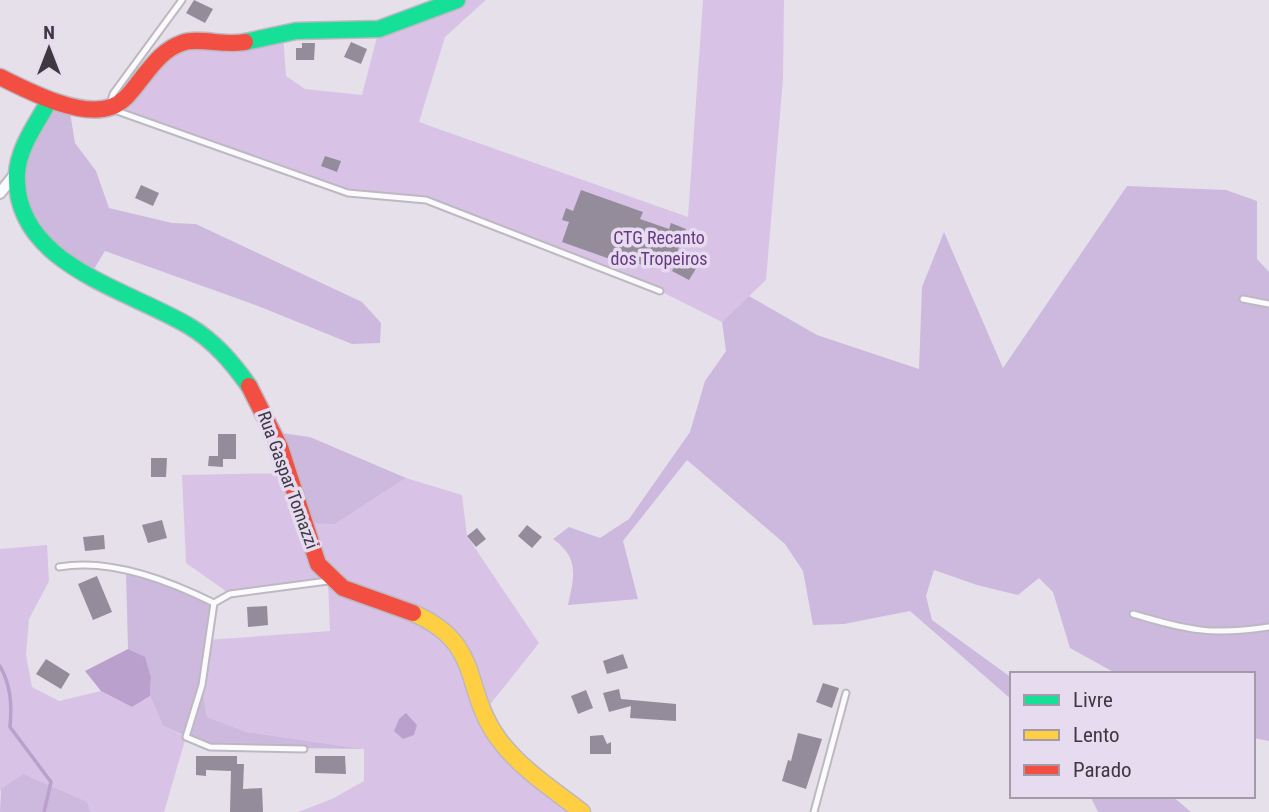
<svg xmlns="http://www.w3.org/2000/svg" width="1269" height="812" font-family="'Roboto Condensed',sans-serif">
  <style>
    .green { fill: #d8c3e7 }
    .forest { fill: #ceb9de }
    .water { fill: #baa0cc }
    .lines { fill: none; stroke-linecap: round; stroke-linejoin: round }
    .stream { stroke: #baa0cc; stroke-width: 3.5 }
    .building { fill: #958c9b }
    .lane-casing { stroke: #bdb8c1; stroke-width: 9 }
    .street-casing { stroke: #bdb8c1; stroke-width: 14 }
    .fast-casing { stroke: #bdb8c1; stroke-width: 19 }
    .slow-casing { stroke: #bdb8c1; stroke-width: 19 }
    .jam-casing { stroke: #bdb8c1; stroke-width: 19 }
    .lane { stroke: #fbfafc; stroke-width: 5 }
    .street { stroke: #fbfafc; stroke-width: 10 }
    .fast { stroke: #16e098; stroke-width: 16 }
    .slow { stroke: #ffcf43; stroke-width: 16 }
    .jam { stroke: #f24e42; stroke-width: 16 }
    .labels { text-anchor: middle; stroke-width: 7; stroke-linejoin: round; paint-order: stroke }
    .park-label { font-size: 18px; fill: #663a80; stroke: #e7dbf0 }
    .street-label { font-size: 18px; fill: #3d3841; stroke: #e7dbf0 }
  </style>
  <rect width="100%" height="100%" fill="#e6e0eb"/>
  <g class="green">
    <path d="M 457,0 L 486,0 L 445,37 L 419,122 L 688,217 L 703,0 L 784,0 L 783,79 L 766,280 L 722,322 L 660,291 L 426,200 L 348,193 L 109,108 L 183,42 L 283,33 L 286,76 L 305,89 L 362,95 L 379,29 Z"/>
    <path d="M 287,473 L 335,524 L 406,478 L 462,495 L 467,536 L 539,643 L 484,712 L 492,730 L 582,812 L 298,812 L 332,799 L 364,781 L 364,749 L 247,732 L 207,717 L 202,685 L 207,640 L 330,631 L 328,581 L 230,594 L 186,563 L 182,475 Z"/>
    <path d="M 47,545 L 49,581 L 29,619 L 26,655 L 32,687 L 59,701 L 101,691 L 132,707 L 150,696 L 163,726 L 186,737 L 164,812 L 91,812 L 87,802 L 1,789 L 0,792 L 0,549 Z"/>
  </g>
  <g class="forest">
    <path d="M 49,101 L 69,106 L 75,143 L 96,171 L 109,208 L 172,223 L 196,224 L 362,302 L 381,323 L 380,343 L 352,344 L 258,306 L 105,251 L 89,277 L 56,254 L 18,195 L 32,133 Z"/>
    <path d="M 1127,186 L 1226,190 L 1257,201 L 1257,259 L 1269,272 L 1269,741 L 1253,738 L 1253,674 L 1117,674 L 1070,648 L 1053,592 L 1039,578 L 1018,595 L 977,585 L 934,570 L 926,596 L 932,620 L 1012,678 L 1012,700 L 910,611 L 844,624 L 813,625 L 803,571 L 785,544 L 687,460 L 623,541 L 638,599 L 568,605 C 574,577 580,558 553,539 L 569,527 L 600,538 L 629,519 L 690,432 L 705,381 L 726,351 L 722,322 L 749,296 L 817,335 L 919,369 L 922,287 L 944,232 L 1003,368 Z"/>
    <path d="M 273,432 L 310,437 L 406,478 L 335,524 L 304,523 Z"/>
    <path d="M 126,571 L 193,592 L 214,603 L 202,685 L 207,717 L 247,732 L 364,749 L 210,747 L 163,726 L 150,696 L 151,677 L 145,658 L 128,649 Z"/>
    <path d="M 23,774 L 87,802 L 91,812 L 0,812 L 1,789 Z"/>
    <path d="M 1090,796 L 1172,796 L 1191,812 L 1098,812 Z"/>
  </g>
  <g class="water">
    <path d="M 128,649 L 145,657 L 151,677 L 150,696 L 132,707 L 101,691 L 85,671 Z"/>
    <path d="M 406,713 L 417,725 L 414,735 L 403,739 L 394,731 L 399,719 Z"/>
  </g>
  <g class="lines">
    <path class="stream" d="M 0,666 C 11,686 12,704 10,727 L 51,782 L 44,812"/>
  </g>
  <g class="building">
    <path d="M 194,0 L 213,9 L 205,23 L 186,13 Z"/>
    <path d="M 351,42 L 367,49 L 361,64 L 344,57 Z"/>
    <path d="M 302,43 L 315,43 L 314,60 L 296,60 L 296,48 L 302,48 Z"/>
    <path d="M 325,156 L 341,161 L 337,172 L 321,166 Z"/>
    <path d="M 141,185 L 159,193 L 153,206 L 135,198 Z"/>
    <path d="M 581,190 L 643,212 L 640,219 L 669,229 L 671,223 L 686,229 L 675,258 L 660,252 L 653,269 L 626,259 L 624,264 L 562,242 L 569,222 L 562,220 L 566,208 L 573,211 Z"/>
    <path d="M 680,257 L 697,267 L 689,280 L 672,271 Z"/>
    <path d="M 218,434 L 236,434 L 236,459 L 223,459 L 223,467 L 208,466 L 209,456 L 218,456 Z"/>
    <path d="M 151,458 L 167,458 L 166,477 L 151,477 Z"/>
    <path d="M 162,520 L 167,538 L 148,543 L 142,525 Z"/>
    <path d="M 527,525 L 542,537 L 532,548 L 518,536 Z"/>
    <path d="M 477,528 L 486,539 L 476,547 L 467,536 Z"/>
    <path d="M 104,535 L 105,549 L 85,551 L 83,537 Z"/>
    <path d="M 97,576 L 112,612 L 93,620 L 78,584 Z"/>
    <path d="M 267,606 L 268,625 L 248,627 L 247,607 Z"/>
    <path d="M 623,654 L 628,668 L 607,674 L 603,661 Z"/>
    <path d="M 46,659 L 70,674 L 61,689 L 36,674 Z"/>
    <path d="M 823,683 L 839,688 L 832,708 L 816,702 Z"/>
    <path d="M 619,689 L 621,699 L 676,704 L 676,721 L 630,718 L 631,706 L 609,712 L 603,693 Z"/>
    <path d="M 586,690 L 593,708 L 578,714 L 571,696 Z"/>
    <path d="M 798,733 L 822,739 L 806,789 L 782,781 L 788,760 L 791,761 Z"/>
    <path d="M 603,735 L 607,744 L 611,742 L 611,754 L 590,754 L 590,736 Z"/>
    <path d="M 196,756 L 237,756 L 237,764 L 244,764 L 243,789 L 262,788 L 263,812 L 230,812 L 231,771 L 206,770 L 206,776 L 196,775 Z"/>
    <path d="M 315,756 L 345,756 L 346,774 L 315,773 Z"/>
  </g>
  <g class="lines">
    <g class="lane-casing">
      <g id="lane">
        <path d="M 110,104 L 113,94 L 182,0"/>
        <path d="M 114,110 L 348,193 L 426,200 L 660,291"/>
        <path d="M 1243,299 L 1269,304"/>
        <path d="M 59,567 C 109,558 170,581 214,603"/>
        <path d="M 1133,614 C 1189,630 1210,636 1269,627"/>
        <path d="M 304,749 L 210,747 L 186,737 L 202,685 L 214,603 L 230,594 L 328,581"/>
        <path d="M 814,812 L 846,693"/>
      </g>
    </g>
    <g class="street-casing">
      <path id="street" d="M 0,193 L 16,173"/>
    </g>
    <g class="fast-casing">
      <g id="fast">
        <path d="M 245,42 L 296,31 L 379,29 L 457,0"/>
        <path d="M 49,101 C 37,123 18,148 17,174 C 13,264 127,289 189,326 C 214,341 232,362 249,386"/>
      </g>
    </g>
    <g class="slow-casing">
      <path id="slow" d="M 413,613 C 485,644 461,690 500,741 C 522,770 554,790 582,812"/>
    </g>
    <g class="jam-casing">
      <g id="jam">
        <path d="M 0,77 C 28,91 80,118 111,107 C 125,102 133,89 142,78 C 153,64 164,49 182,43 C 197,37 226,46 245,42"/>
        <path d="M 249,386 L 280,447 L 318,564 L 343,588 L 413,613"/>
      </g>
    </g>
    <use href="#lane" class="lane"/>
    <use href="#street" class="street"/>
    <use href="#fast" class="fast"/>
    <use href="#slow" class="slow"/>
    <use href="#jam" class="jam"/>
  </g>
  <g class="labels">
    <g class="park-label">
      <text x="659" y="244">CTG Recanto<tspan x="659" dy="21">dos Tropeiros</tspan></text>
    </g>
    <g class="street-label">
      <text transform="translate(288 480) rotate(70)" y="6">Rua Gaspar Tomazzi</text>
    </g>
  </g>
  <rect x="1010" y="672" width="245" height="126" fill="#e7dbf0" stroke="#a39aaa" stroke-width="2"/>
  <rect x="1024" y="695" width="35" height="10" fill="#16e098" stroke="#a39aaa" stroke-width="2"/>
  <text x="1073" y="707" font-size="21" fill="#3d3841">Livre</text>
  <rect x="1024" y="730" width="35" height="10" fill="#ffcf43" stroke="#a39aaa" stroke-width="2"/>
  <text x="1073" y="742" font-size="21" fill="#3d3841">Lento</text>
  <rect x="1024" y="765" width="35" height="10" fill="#f24e42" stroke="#a39aaa" stroke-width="2"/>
  <text x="1073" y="777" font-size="21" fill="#3d3841">Parado</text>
  <g transform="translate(49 49)" stroke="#e7dbf0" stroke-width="5" paint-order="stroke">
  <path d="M0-5L12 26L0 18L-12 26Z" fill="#3d3841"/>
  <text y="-10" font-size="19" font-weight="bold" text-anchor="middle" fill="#3d3841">N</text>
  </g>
</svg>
